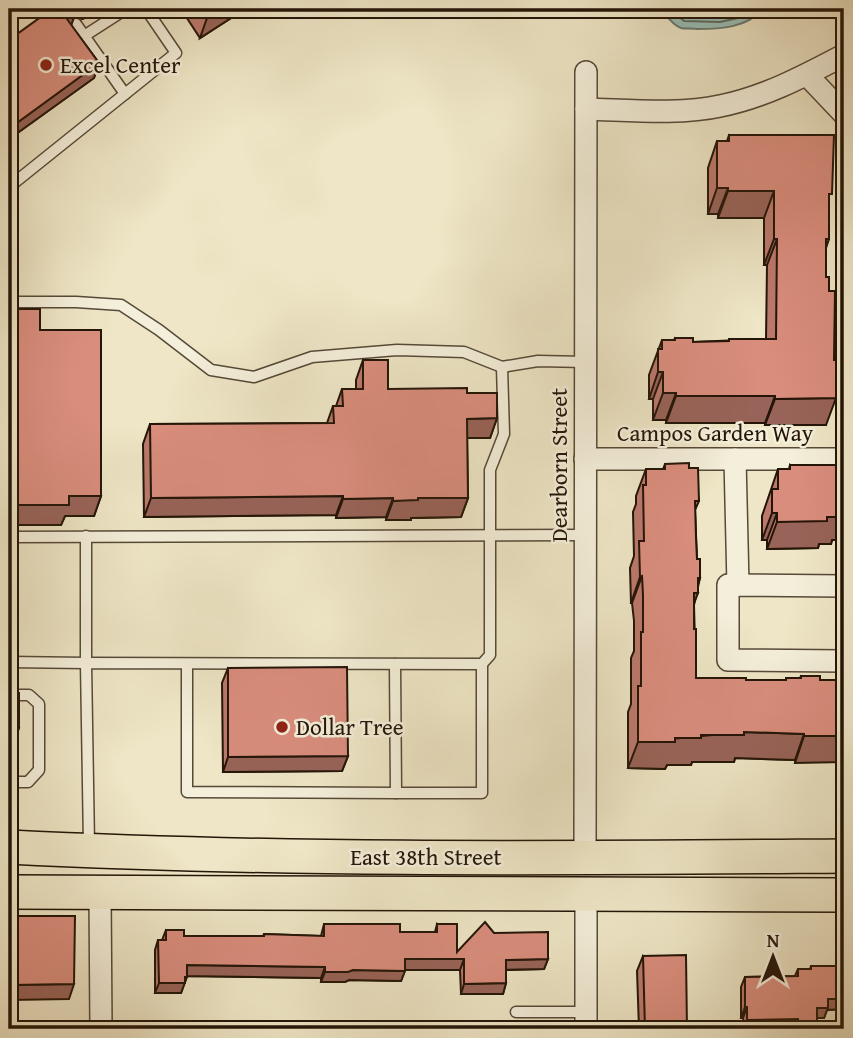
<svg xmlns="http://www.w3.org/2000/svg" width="853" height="1038" font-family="'Gentium Book Plus',serif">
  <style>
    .water { fill: #99bfb8; stroke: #6a7b72; stroke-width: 2 }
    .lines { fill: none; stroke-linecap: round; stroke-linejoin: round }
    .shore { stroke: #5e6a60; stroke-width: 2 }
    .service-casing { stroke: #564938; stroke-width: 13 }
    .minor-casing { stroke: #564938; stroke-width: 24 }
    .primary-casing { stroke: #241508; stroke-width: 36 }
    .service { stroke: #f4efda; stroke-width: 10 }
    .minor { stroke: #f4efda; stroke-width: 21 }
    .primary { stroke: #eee6c6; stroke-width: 33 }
    .wall { fill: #bb796c; stroke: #241508; stroke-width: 2 }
    .shaded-wall { fill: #986358; stroke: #241508; stroke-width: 2 }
    .building { fill: #d98d7d; stroke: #241508; stroke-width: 2 }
    .poi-dot { fill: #8f2418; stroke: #f4efda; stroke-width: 2.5 }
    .labels { text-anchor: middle; stroke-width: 5; stroke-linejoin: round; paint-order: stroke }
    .poi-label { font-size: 23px; fill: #241508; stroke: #f4efda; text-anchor: start }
    .street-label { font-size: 23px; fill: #241508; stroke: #f4efda }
  </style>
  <rect width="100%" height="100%" fill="#eee6c6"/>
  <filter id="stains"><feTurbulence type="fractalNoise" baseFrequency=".00286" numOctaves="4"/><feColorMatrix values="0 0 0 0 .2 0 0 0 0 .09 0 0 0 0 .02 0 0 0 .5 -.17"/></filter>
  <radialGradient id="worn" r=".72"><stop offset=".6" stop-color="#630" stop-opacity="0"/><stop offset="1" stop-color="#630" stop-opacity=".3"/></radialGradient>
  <path class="water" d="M 661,9 L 763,9 C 746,28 721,29 697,29 C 693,28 685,29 681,28 C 672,25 666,15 661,9 Z"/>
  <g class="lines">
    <path class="shore" d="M 670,9 L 684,21 L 720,22 L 738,18 L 754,9"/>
    <g class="service-casing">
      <g id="service">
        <path d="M 76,24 L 125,94"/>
        <path d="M 84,36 L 126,9"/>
        <path d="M 9,187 L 176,53 L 146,9"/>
        <path d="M 9,302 L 76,302 L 121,305 L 159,330 L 211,370 L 254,377 L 312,357 L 397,350 L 464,352 L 502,367"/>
        <path d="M 9,537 L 585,535"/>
        <path d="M 9,662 L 86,663 L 86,536"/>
        <path d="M 187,664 L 187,792 L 396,793 L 395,664"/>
        <path d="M 9,695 L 29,695 L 39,704 L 39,770 L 28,782 L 9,782"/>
        <path d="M 396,793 L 482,793 L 482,664"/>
        <path d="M 89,845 L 86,663 L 482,664 L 490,655 L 490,470 L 504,434 L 502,367 L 538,361 L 585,362"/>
        <path d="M 516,1012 L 585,1012"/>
      </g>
    </g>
    <g class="minor-casing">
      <g id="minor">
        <path d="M 807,75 L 844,114"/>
        <path d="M 586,109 C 628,110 680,115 720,106 C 765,97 804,76 844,55"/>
        <path d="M 585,459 L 844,459"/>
        <path d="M 735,459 L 738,585"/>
        <path d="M 844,586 L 728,585 L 728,660 L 844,661"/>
        <path d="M 585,858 L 586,72"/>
        <path d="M 100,892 L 101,1029"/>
        <path d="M 586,894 L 586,1029"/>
      </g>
    </g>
    <g class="primary-casing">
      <g id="primary">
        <path d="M 9,847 C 287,861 566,858 844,856"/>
        <path d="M 9,892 L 844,895"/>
      </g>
    </g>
    <use href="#service" class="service"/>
    <use href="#minor" class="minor"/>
    <use href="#primary" class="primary"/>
  </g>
  <g class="wall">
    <path d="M 52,9 L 88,9 L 85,18 L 82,19 L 76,16 L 74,17 L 71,25 L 99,63 L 94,78 L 9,139 L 9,40 Z"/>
    <path d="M 181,9 L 245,9 L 200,38 Z"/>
    <path d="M 729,135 L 829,201 L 829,239 L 826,248 L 826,425 L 765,425 L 765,423 L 666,423 L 666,420 L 653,420 L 653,399 L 649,399 L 649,375 L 662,340 L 674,340 L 675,338 L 693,342 L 766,339 L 767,265 L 764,265 L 764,218 L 718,218 L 718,214 L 708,214 L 708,168 L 717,141 L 727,141 Z"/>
    <path d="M 15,309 L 40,330 L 101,496 L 94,516 L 65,516 L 61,525 L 9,525 L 9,327 Z"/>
    <path d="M 363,360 L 388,389 L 467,393 L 497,418 L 490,438 L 467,438 L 468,498 L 461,517 L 411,518 L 411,520 L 386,520 L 386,517 L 336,518 L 336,515 L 144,517 L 143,444 L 150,424 L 327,423 L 333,406 L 336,406 L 342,389 L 356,389 L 356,380 Z"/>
    <path d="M 665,464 L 689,468 L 699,501 L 695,510 L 697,559 L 700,578 L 694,605 L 696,678 L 746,680 L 785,680 L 800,678 L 801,676 L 820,680 L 839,680 L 795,763 L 795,760 L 735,758 L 734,762 L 692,762 L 691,765 L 667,765 L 665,769 L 628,768 L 628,712 L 631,704 L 631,658 L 634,651 L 634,621 L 632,603 L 631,603 L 630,568 L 634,556 L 633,512 L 636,504 L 636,496 L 646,469 L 663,469 Z"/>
    <path d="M 790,465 L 844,540 L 832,540 L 831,544 L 819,544 L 818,548 L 767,549 L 767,540 L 762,540 L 762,516 L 778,469 L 789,469 Z"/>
    <path d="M 228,668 L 348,756 L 342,771 L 223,772 L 222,683 Z"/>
    <path d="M 324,924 L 400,932 L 435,932 L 437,924 L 457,952 L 494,933 L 548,959 L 544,969 L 506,970 L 506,983 L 503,994 L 461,994 L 460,970 L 405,970 L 401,981 L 349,980 L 345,982 L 321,982 L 321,978 L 187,976 L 181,993 L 155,993 L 155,950 L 158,940 L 162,940 L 166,930 L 184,936 L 263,936 L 264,934 L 321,936 Z"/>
    <path d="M 643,956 L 687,1029 L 639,1029 L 637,971 Z"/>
    <path d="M 811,966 L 844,966 L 844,1009 L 827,1010 L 824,1018 L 817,1018 L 817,1029 L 744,1029 L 743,1018 L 741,1018 L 741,987 L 745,977 L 795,976 L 798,969 L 810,969 Z"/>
  </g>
  <g class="shaded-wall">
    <path d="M 74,9 L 79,9 L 76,16 L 74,17 L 70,29 L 67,19 Z"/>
    <path d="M 86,9 L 88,9 L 85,18 L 82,19 Z"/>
    <path d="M 222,9 L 245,9 L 200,38 L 207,18 Z"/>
    <path d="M 99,63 L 94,78 L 9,139 L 14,125 Z"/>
    <path d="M 717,188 L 728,188 L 718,214 L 708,214 Z"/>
    <path d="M 728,191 L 774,191 L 764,218 L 718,218 Z"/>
    <path d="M 774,239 L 777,239 L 767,265 L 764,265 Z"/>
    <path d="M 658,372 L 663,372 L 653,399 L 649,399 Z"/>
    <path d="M 663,393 L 676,393 L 666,420 L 653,420 Z"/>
    <path d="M 676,396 L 775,396 L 765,423 L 666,423 Z"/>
    <path d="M 836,398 L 826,425 L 765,425 L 775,399 Z"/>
    <path d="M 497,418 L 490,438 L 460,438 L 467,419 Z"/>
    <path d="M 69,496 L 101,496 L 94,516 L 65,516 L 61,525 L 9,525 L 9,505 Z"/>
    <path d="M 343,496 L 336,515 L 144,517 L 151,498 Z"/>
    <path d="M 393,498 L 386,517 L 336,518 L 343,499 Z"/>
    <path d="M 418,498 L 468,498 L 461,517 L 411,518 L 411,520 L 386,520 L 393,501 Z"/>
    <path d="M 772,513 L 777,513 L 767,540 L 762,540 Z"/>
    <path d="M 841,513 L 844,513 L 844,540 L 832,540 L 831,544 L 819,544 L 818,548 L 767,549 L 777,522 L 827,517 Z"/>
    <path d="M 642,576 L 632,603 L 631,603 L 640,577 Z"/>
    <path d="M 698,578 L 700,578 L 695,593 L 698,593 L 688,619 L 684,619 Z"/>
    <path d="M 9,728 L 19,728 L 14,744 L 9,744 Z"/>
    <path d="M 744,732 L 804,734 L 795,760 L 735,758 L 734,762 L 692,762 L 691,765 L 667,765 L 665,769 L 628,768 L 638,742 Z"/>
    <path d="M 804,736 L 844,736 L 844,762 L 795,763 Z"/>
    <path d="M 348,756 L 342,771 L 223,772 L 228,757 Z"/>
    <path d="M 405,959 L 464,959 L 460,970 L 402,970 Z"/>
    <path d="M 548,959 L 544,969 L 502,970 L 506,960 Z"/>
    <path d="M 187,965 L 325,967 L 321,978 L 183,976 Z"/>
    <path d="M 353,970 L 405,971 L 401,981 L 349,980 L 345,982 L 321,982 L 325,972 Z"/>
    <path d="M 187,977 L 181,993 L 155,993 L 159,983 Z"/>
    <path d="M 506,983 L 503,994 L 461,994 L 464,984 Z"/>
    <path d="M 74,984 L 69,999 L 9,1000 L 9,985 Z"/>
    <path d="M 828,999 L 844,999 L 844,1009 L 827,1010 L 824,1018 L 813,1018 L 817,1008 Z"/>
    <path d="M 745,1007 L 747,1007 L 743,1018 L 741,1018 Z"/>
    <path d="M 798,1019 L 795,1029 L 744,1029 L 747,1020 Z"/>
  </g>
  <g class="building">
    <path d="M 52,9 L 74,9 L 75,14 L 67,19 L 99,63 L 14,125 L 9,118 L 9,40 Z"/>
    <path d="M 201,9 L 222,9 L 207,18 Z"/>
    <path d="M 729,135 L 834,135 L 832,194 L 829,194 L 829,239 L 826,239 L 826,277 L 829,277 L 829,291 L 835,291 L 834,360 L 836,360 L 836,398 L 775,399 L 775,396 L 676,396 L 676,393 L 663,393 L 663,372 L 658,372 L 658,349 L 662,349 L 662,340 L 675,340 L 675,338 L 693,338 L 693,342 L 729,341 L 729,339 L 776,339 L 777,239 L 774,239 L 774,191 L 728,191 L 728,188 L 717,188 L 717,141 L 729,141 Z"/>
    <path d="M 15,309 L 40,309 L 40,330 L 101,330 L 101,496 L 69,496 L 69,505 L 9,505 L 9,331 L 15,331 Z"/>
    <path d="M 363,360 L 388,360 L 388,389 L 467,388 L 467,393 L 497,393 L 497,418 L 467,419 L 468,498 L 418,498 L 418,500 L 393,501 L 393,498 L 343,499 L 343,496 L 151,498 L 150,424 L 334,423 L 333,406 L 343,406 L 342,389 L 363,389 Z"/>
    <path d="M 689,463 L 689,468 L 698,468 L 699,501 L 695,501 L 696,538 L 697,559 L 700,559 L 700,578 L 698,578 L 698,593 L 694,593 L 694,629 L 696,629 L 696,678 L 746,678 L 746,680 L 786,680 L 786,678 L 801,678 L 801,676 L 820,676 L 820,680 L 839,680 L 839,683 L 844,683 L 844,736 L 804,736 L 804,734 L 744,732 L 744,735 L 701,735 L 701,738 L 675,738 L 675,742 L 638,742 L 638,686 L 641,686 L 641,632 L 643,632 L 643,595 L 642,576 L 640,577 L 639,541 L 644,541 L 643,485 L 646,485 L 646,469 L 665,469 L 665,464 Z"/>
    <path d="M 790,465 L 844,465 L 844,513 L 841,513 L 841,517 L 827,517 L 827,521 L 777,522 L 777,513 L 772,513 L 772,489 L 778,489 L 778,469 L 790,469 Z"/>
    <path d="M 347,667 L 348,756 L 228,757 L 228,668 Z"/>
    <rect x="9" y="693" width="10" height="35"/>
    <path d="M 9,916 L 75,916 L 74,984 L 9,985 Z"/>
    <path d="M 485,922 L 494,933 L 548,932 L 548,959 L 506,960 L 506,983 L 464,984 L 464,959 L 405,959 L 405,971 L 353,970 L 348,972 L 325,972 L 325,967 L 187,965 L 187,977 L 185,977 L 185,983 L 159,983 L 158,940 L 166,940 L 166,930 L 184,930 L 184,936 L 264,936 L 264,934 L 324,936 L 324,924 L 400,924 L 400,932 L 437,932 L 437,924 L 457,924 L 457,952 Z"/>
    <path d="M 686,955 L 687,1029 L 645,1029 L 643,956 Z"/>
    <path d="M 811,966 L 844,966 L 844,999 L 828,999 L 828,1008 L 817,1008 L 817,1028 L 799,1028 L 798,1019 L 747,1020 L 747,1007 L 745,1007 L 745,977 L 798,976 L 798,969 L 811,969 Z"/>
  </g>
  <g class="poi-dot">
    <circle cx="46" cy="65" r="7"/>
    <circle cx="282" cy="727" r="7"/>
  </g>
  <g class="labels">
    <g class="poi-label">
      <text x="60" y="73">Excel Center</text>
      <text x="296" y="735">Dollar Tree</text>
    </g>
    <g class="street-label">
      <text x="715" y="441">Campos Garden Way</text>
      <text transform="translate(559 465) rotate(-90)" y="8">Dearborn Street</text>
      <text x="426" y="865">East 38th Street</text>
    </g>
  </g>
  <rect width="853" height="1038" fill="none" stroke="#eee6c6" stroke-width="35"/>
  <rect x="10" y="10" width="832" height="1017" fill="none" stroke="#241508" stroke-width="3.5"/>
  <rect x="18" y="18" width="818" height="1003" fill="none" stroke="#241508" stroke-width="2"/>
  <g transform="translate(773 957)" stroke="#f4efda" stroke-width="5" paint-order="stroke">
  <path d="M0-5L12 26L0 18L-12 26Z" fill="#241508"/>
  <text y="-10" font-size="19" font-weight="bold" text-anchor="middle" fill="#241508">N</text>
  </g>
  <rect width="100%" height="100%" filter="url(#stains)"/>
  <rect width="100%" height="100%" fill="url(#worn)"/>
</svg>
